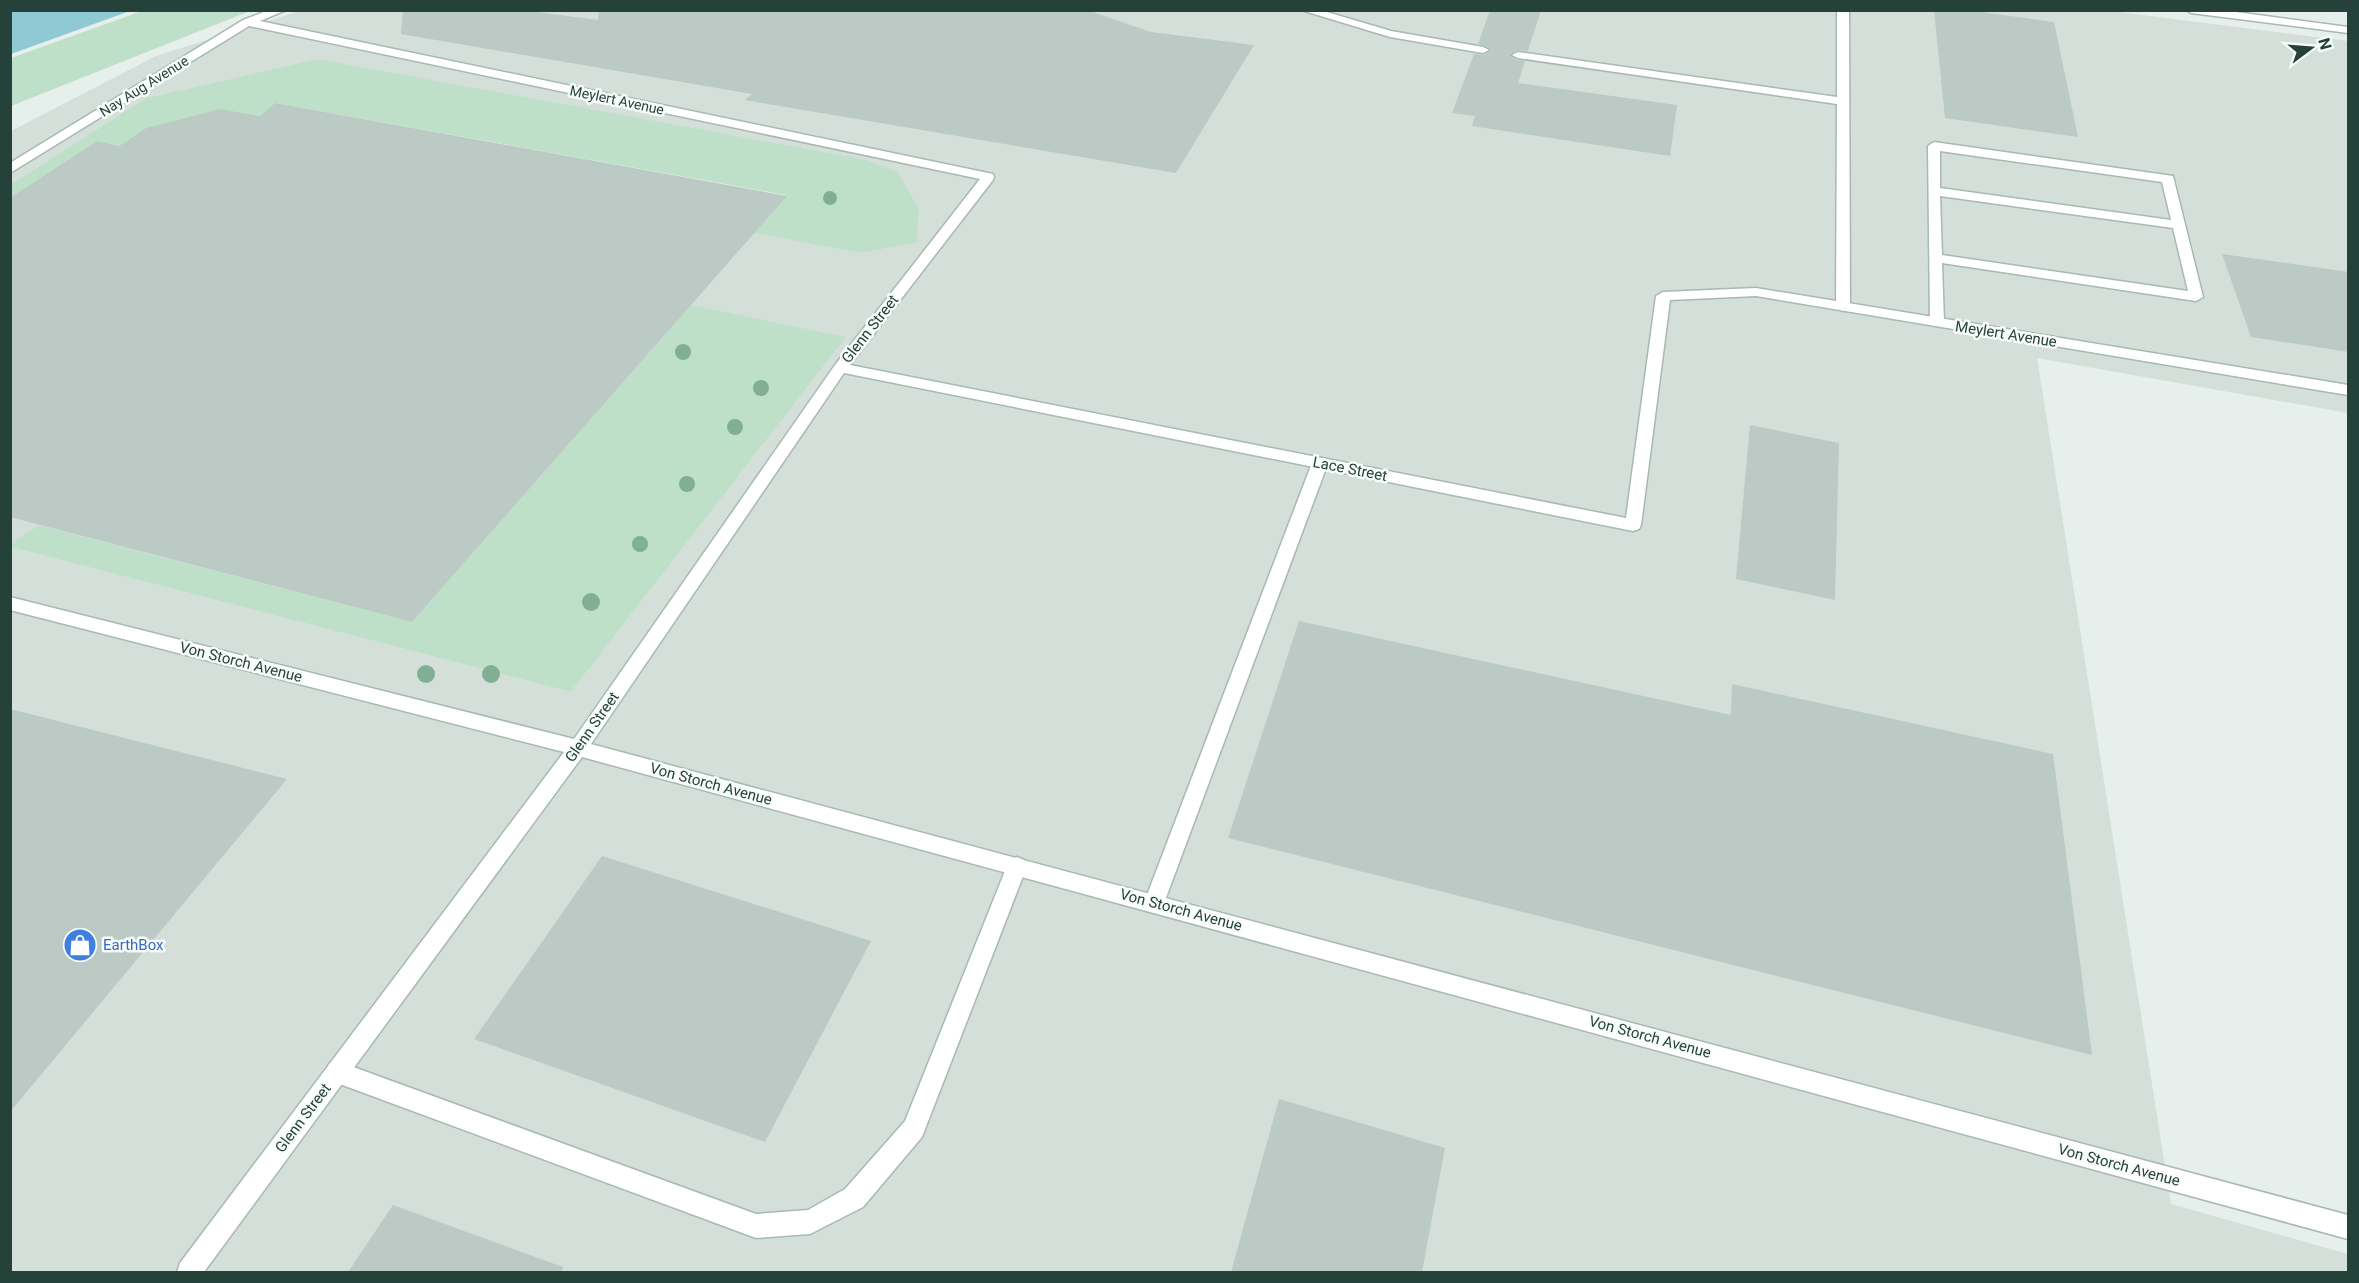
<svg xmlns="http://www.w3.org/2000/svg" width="2359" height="1283" font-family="Roboto,sans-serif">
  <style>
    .built { fill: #d4dfda }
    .green { fill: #bfe0c8 }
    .water { fill: #8ec9d4 }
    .building { fill: #bbcac4 }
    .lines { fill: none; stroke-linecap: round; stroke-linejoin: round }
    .lane-casing { stroke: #a8b8b2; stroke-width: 3 }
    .street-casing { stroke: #a8b8b2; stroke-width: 3 }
    .lane { fill: #fff; fill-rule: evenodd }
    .street { fill: #fff; fill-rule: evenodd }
    .tree { fill: #80af93 }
    .labels { text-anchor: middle; stroke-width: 5; stroke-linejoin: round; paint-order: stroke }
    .far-street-label { font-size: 14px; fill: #24423a; stroke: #f7fbf9 }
    .street-label { font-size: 15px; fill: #24423a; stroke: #f7fbf9 }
    .shop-label { font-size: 15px; fill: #366cbe; stroke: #f7fbf9; text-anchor: start }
  </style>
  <rect width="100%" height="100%" fill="#e6efeb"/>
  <path class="built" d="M 2103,10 L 2348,41 L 2348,413 L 2037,358 L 2171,1204 L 2348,1254 L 2348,1272 L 11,1272 L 11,547 L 571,692 L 845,338 L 691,305 L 412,622 L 39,525 L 11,544 L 11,198 L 97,141 L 119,146 L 146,128 L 220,109 L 275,103 L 787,196 L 755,233 L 860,253 L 917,243 L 919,210 L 317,59 L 146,98 L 11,184 L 11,131 L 156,56 L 300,11 Z"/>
  <g class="green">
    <path d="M 142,11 L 250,11 L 11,106 L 11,58 Z"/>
    <path d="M 317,59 L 867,160 L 898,172 L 919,210 L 917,243 L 860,253 L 754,233 L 786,195 L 275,103 L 260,116 L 220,109 L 146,128 L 119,146 L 97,141 L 11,198 L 11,184 L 146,98 Z"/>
    <path d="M 691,305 L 846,337 L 571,692 L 11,547 L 10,544 L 39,525 L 412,622 Z"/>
  </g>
  <path class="water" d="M 11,10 L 130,10 L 130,11 L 11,54 Z"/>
  <g class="building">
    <path d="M 403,10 L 521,10 L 598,20 L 599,10 L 1087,10 L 1151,32 L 1254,45 L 1176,173 L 745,100 L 752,94 L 401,34 Z"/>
    <path d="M 1490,10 L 1541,10 L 1528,51 L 1518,50 L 1510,54 L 1517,60 L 1525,61 L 1518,83 L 1677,105 L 1670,156 L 1472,126 L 1475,116 L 1452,113 L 1474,54 L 1484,55 L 1491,51 L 1490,48 L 1478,44 Z"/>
    <path d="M 1934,10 L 1967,10 L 2054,22 L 2078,137 L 1945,118 Z"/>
    <path d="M 275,103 L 787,196 L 412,622 L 10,517 L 10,198 L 97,141 L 119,146 L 146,128 L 220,109 L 260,116 Z"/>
    <path d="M 2222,254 L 2349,272 L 2349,352 L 2251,337 Z"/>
    <path d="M 1750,425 L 1839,443 L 1835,600 L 1736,579 Z"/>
    <path d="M 1299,621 L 1731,715 L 1732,684 L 2053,754 L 2092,1055 L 1228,838 Z"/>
    <path d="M 10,709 L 287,779 L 10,1112 Z"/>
    <path d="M 602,856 L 871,941 L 765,1142 L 474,1039 Z"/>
    <path d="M 1279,1099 L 1445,1148 L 1422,1272 L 1231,1272 Z"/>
    <path d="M 393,1205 L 563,1267 L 562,1272 L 348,1272 Z"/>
  </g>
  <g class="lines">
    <g class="lane-casing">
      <g id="lane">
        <path d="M 1301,10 L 1320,10 L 1391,31 L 1483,47 L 1489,50 L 1483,53 L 1390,37 Z"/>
        <path d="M 1837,10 L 1849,10 L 1850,307 L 1843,311 L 1836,307 L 1837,104 L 1518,58 L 1512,55 L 1518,52 L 1837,97 Z"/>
        <path d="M 1934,142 L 2173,176 L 2203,297 L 2196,301 L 1942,263 L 1944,322 L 1937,326 L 1932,325 L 1930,322 L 1928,146 ZM 1940,151 L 2162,182 L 2171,220 L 1940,188 ZM 1940,196 L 2173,228 L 2188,291 L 1942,255 Z"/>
        <path d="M 1320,458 L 1326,459 L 1328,463 L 1164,903 L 1161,909 L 1154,912 L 1147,909 L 1144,903 L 1312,463 L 1314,459 Z"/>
        <path d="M 1017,857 L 1024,860 L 1027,866 L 922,1137 L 863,1207 L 810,1234 L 756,1238 L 337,1083 L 329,1080 L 326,1072 L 329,1064 L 337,1061 L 756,1214 L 808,1210 L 845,1189 L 905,1121 L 1007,866 L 1010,860 Z"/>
      </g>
    </g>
    <g class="street-casing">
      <g id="street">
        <path d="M 269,10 L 286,10 L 260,21 L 993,174 L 994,177 L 993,180 L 850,365 L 1626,518 L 1656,296 L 1663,292 L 1756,288 L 2348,385 L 2348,395 L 1756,296 L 1670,300 L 1641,525 L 1639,529 L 1633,531 L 844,373 L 591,744 L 2348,1215 L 2348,1239 L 582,757 L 204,1272 L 177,1272 L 180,1263 L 564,752 L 10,610 L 10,597 L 574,739 L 835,365 L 980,179 L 249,26 L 10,173 L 10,163 L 243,20 Z"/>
        <path d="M 2186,10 L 2221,10 L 2348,27 L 2348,33 L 2191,13 Z"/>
      </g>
    </g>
    <use href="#lane" class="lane"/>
    <use href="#street" class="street"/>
  </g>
  <g class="tree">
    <circle cx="830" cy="198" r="7"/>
    <circle cx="683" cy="352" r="8"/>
    <circle cx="761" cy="388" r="8"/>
    <circle cx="735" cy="427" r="8"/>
    <circle cx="687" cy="484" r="8"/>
    <circle cx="640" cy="544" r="8"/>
    <circle cx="591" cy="602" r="9"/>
    <circle cx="426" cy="674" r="9"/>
    <circle cx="491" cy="674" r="9"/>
  </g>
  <defs>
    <g id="shop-disc" transform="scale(1.725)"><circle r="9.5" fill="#3f7fe0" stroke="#f7fbf9"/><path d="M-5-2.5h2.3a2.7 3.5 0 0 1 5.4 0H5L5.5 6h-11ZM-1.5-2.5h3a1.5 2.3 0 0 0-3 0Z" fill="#fff"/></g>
  </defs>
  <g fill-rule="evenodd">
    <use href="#shop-disc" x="80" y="945"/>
  </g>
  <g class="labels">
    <g class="far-street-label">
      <text transform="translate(144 86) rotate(-32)" y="5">Nay Aug Avenue</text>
      <text transform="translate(617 100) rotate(12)" y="5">Meylert Avenue</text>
    </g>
    <g class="street-label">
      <text transform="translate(870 329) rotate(-52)" y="5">Glenn Street</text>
      <text transform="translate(2006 334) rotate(9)" y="5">Meylert Avenue</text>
      <text transform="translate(1350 469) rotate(11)" y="5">Lace Street</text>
      <text transform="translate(241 662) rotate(14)" y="5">Von Storch Avenue</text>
      <text transform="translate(592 727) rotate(-55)" y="5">Glenn Street</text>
      <text transform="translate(711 784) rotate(15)" y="5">Von Storch Avenue</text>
      <text transform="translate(1181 910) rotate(15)" y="5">Von Storch Avenue</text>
      <text transform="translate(1650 1037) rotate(15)" y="5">Von Storch Avenue</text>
      <text transform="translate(303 1118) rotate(-53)" y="5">Glenn Street</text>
      <text transform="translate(2119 1165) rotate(15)" y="5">Von Storch Avenue</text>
    </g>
    <g class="shop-label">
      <text x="103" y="950">EarthBox</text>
    </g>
  </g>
  <rect width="2359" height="1283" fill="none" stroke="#24423a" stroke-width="24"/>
  <g transform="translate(2311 48) rotate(74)" stroke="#f7fbf9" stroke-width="4.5" paint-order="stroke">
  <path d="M0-4.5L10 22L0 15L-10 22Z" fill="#24423a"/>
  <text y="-9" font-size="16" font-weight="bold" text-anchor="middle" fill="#24423a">N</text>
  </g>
</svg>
